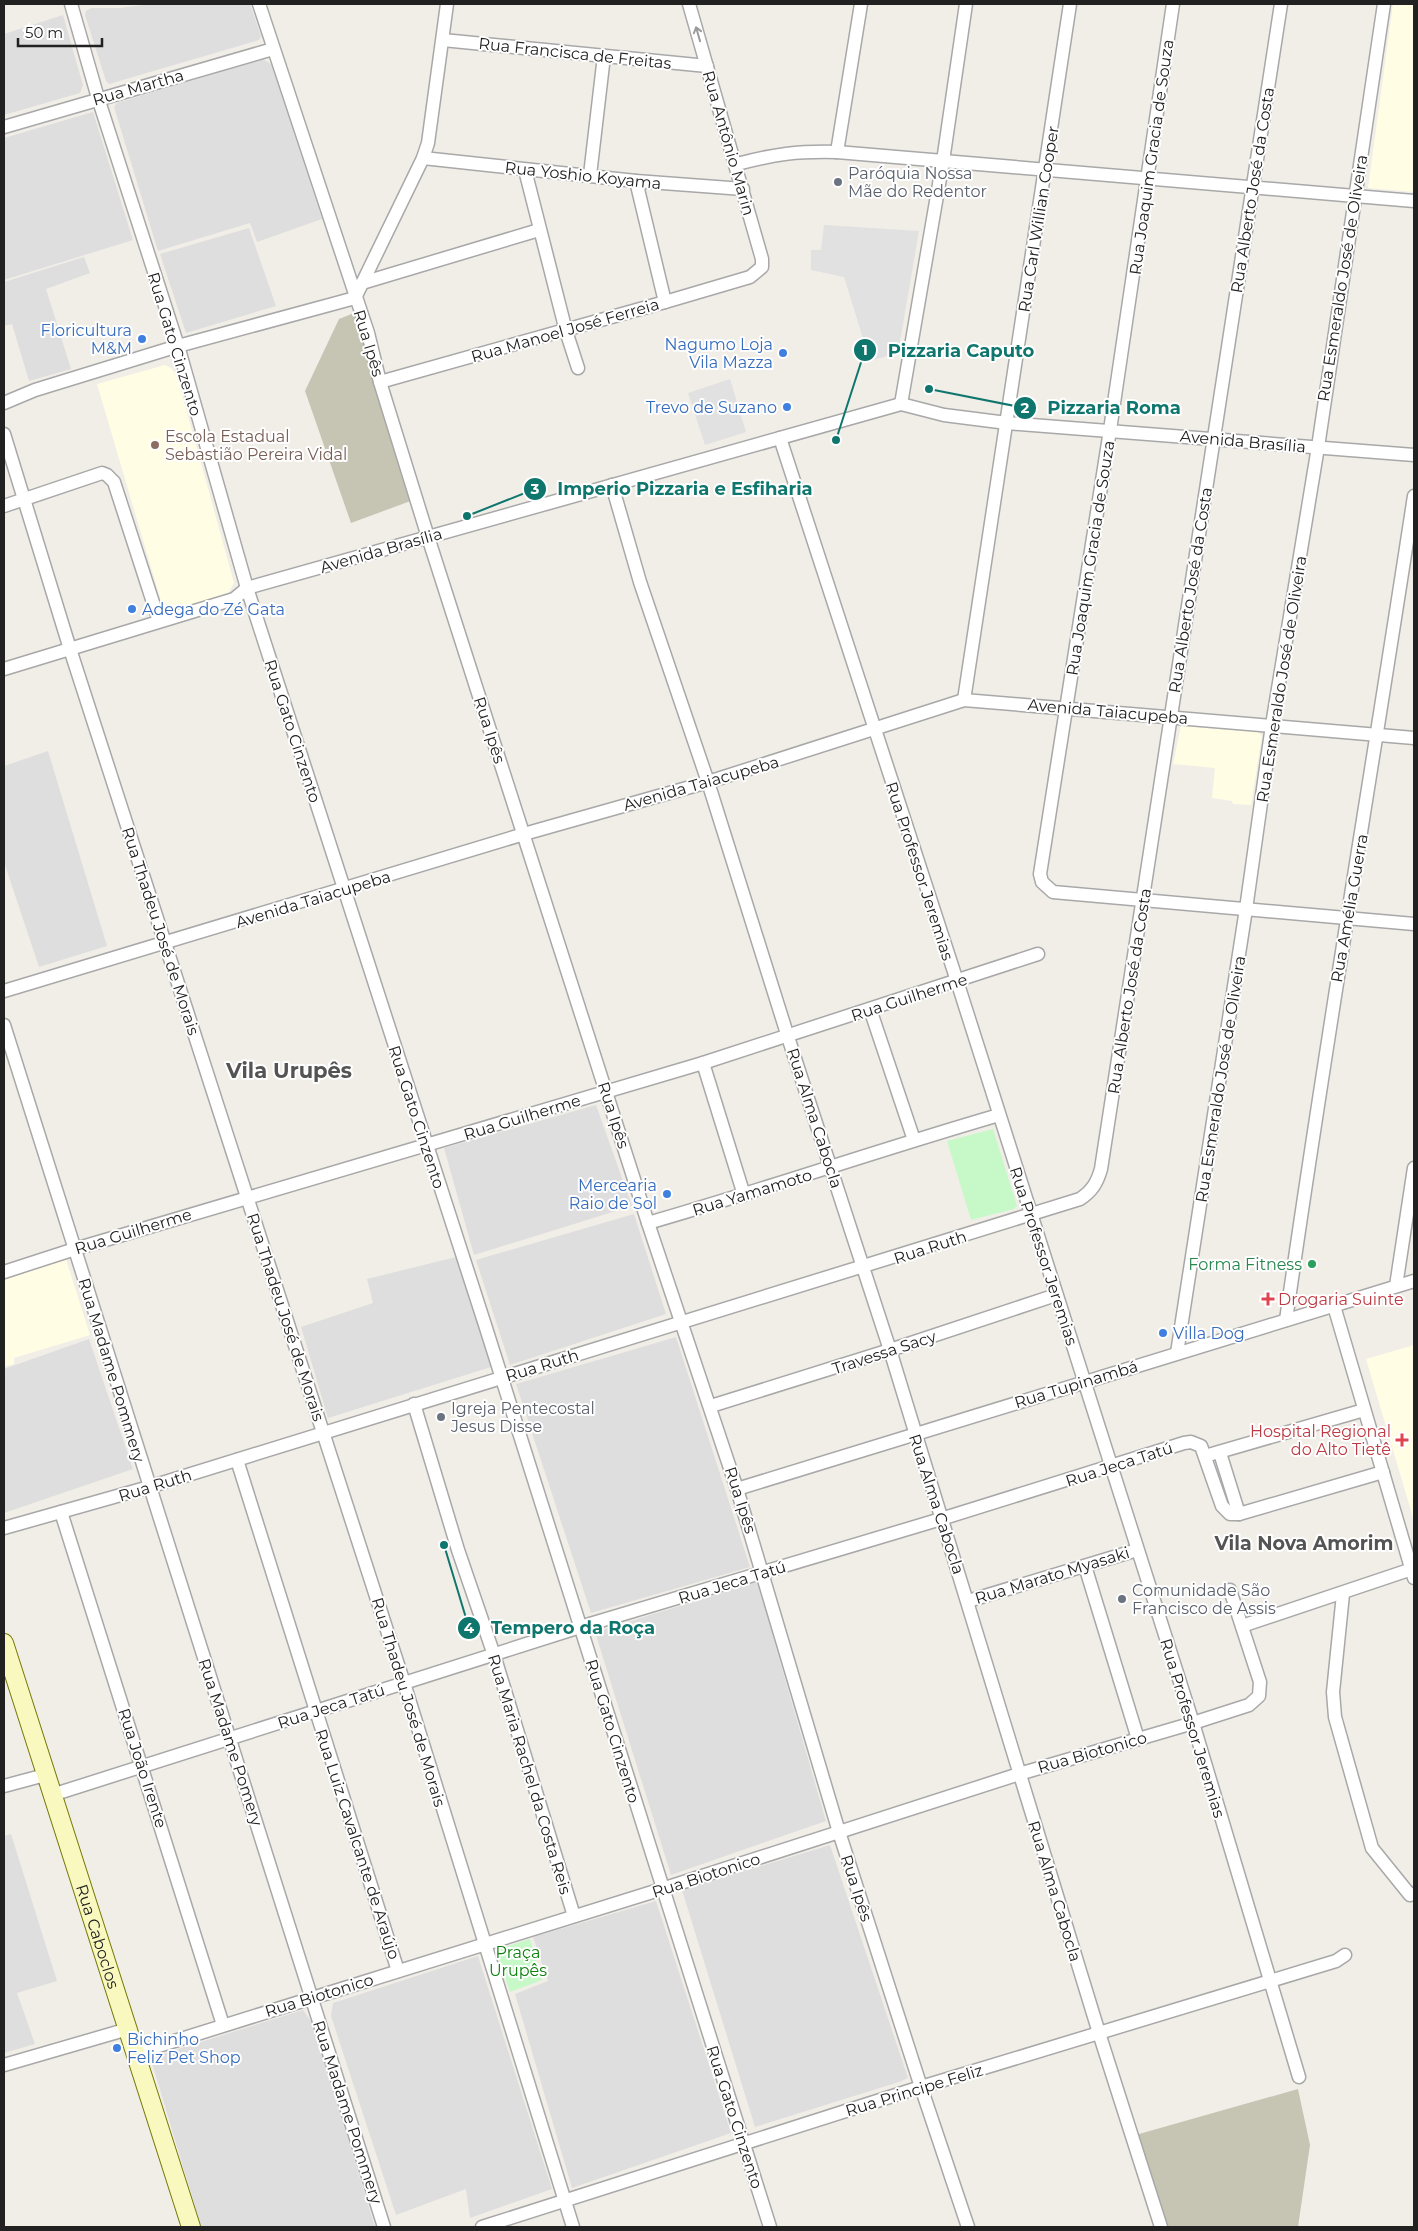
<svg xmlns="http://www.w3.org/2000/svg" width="1418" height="2231" font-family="Montserrat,sans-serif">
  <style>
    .residential { fill: #dfdede }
    .education { fill: #fffde4 }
    .construction { fill: #c6c5b3 }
    .park { fill: #c7f9c8 }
    .parking { fill: #e1e1e1 }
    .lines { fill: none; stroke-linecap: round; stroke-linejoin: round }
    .street-casing { stroke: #a8a8a8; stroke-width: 15 }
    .secondary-casing { stroke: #757a07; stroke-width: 20 }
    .street { stroke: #fff; stroke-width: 12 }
    .secondary { stroke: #f9f8be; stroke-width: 18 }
    .oneway { stroke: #9b9b9b }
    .worship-dot { fill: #6b7280; stroke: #fff; stroke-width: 2 }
    .shop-dot { fill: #3f7fe0; stroke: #fff; stroke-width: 2 }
    .education-dot { fill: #8d6e63; stroke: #fff; stroke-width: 2 }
    .leisure-dot { fill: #2e9e5b; stroke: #fff; stroke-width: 2 }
    .health-dot { fill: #e0444e; stroke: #fff; stroke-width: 2 }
    .labels { text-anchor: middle; stroke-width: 4; stroke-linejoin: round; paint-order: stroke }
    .street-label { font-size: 16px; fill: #212121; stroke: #fff }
    .worship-label { font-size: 16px; fill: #5b616d; stroke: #fff; text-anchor: start }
    .shop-label { font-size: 16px; fill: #366cbe; stroke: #fff; text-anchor: end }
    .education-label { font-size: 16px; fill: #785e54; stroke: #fff; text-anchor: start }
    .leisure-label { font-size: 16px; fill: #27864d; stroke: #fff; text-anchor: end }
    .health-label { font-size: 16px; fill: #be3a42; stroke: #fff; text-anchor: start }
    .park-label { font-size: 16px; fill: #0e810f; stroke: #fff }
    .quarter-label { font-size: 19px; font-weight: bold; fill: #545454; stroke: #fff }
    .district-label { font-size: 21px; font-weight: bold; fill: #545454; stroke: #fff }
    .leader { fill: none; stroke: #0f766e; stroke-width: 2 }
    .callout-dot { fill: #0f766e; stroke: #fff; stroke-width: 2 }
    .mark-label { font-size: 15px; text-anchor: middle; font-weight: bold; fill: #fff }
    .callout-label { font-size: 18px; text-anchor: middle; font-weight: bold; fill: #0f766e; stroke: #fff; stroke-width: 4; stroke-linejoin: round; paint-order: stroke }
  </style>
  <rect width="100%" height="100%" fill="#f1eee8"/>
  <g class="residential">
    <path d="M 151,4 L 250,4 L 261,36 L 259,40 L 109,84 L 106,81 L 85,15 L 86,11 L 91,8 L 120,8 Z"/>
    <path d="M 63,15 L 83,85 L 80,93 L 4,115 L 4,34 Z"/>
    <path d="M 263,59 L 271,64 L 322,219 L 257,242 L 250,223 L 158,251 L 114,107 L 117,103 Z"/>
    <path d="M 93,112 L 133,240 L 4,280 L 4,138 Z"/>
    <path d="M 249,228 L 276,306 L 186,333 L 160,254 Z"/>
    <path d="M 84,257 L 90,273 L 46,289 L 71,369 L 29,381 L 12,324 L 4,326 L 4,282 Z"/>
    <path d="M 48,751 L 107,946 L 39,967 L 4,862 L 4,766 Z"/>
    <path d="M 596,1105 L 632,1206 L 474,1255 L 444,1148 Z"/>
    <path d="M 634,1214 L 666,1314 L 510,1365 L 476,1260 Z"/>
    <path d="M 456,1257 L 491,1367 L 328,1418 L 301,1327 L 373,1303 L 367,1279 Z"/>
    <path d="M 676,1337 L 750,1567 L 591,1613 L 516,1384 Z"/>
    <path d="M 89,1339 L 133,1469 L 4,1513 L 4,1369 Z"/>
    <path d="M 757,1582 L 826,1821 L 671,1875 L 595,1632 Z"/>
    <path d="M 11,1834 L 57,1981 L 17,1993 L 35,2044 L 4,2053 L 4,1836 Z"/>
    <path d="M 830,1845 L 908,2078 L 899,2082 L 755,2127 L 682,1890 Z"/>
    <path d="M 656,1901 L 731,2133 L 572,2188 L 515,1994 L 548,1981 L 533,1937 Z"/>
    <path d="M 478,1956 L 552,2189 L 470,2218 L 466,2189 L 396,2215 L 331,2016 L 333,2003 Z"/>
    <path d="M 303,2010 L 312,2023 L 375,2227 L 201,2227 L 152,2063 L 156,2056 Z"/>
  </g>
  <g class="education">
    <path d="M 1393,4 L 1414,4 L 1414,192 L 1368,188 Z"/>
    <path d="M 165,365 L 171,368 L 177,376 L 234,583 L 227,595 L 176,610 L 166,609 L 161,601 L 97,384 Z"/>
    <path d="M 1181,726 L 1258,732 L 1262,736 L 1251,805 L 1233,804 L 1232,801 L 1212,798 L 1215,768 L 1173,764 Z"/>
    <path d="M 66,1259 L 90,1335 L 14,1358 L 14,1364 L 4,1367 L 4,1279 Z"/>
    <path d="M 1414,1345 L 1414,1521 L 1366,1359 Z"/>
  </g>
  <g class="construction">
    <path d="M 359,311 L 416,499 L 351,523 L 305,391 L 339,319 Z"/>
    <path d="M 1298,2089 L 1310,2145 L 1298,2227 L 1161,2227 L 1132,2136 Z"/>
  </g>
  <g class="park">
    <path d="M 993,1129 L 1017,1206 L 1014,1209 L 971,1220 L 947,1141 Z"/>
    <path d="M 530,1939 L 542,1980 L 510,1992 L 496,1950 Z"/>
  </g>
  <g class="parking">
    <path d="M 824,225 L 919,231 L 898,353 L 870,361 L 844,277 L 811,270 L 811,250 L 821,250 Z"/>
    <path d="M 730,379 L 746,432 L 705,445 L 688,393 Z"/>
  </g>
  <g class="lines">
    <g class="street-casing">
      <g id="street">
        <path d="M 71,4 L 98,98 L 178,346 L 247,588 L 486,1328 L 770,2227"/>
        <path d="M 259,4 L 368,333 L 380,382 L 428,537 L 648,1223 L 737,1489 L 839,1832 L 921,2087 L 968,2227"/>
        <path d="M 1173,4 L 1110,430 L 1040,874 L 1042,882 L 1053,892 L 1414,924"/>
        <path d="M 443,40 L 707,66"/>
        <path d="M 4,127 L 273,49"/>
        <path d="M 837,152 L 861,4"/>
        <path d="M 423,158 L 636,181 L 743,189"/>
        <path d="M 737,164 C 775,154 797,151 837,152 L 1414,201"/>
        <path d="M 525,170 L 566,331 L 578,368"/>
        <path d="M 590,175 L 604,56"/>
        <path d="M 636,181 L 665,302"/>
        <path d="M 362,283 L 539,230"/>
        <path d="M 380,382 L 665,302 L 750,277 L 762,267 L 762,259 L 689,4"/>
        <path d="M 4,403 L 35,390 L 178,346 L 355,298 L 423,158 L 428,143 L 447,4"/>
        <path d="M 901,404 L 943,161 L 966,4"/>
        <path d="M 4,434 L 70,649 L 404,1683 L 573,2227"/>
        <path d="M 780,438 L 957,981 L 1193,1723 L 1299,2077"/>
        <path d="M 612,485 L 640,582 L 708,782 L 788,1037 L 890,1350 L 1099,2033 L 1161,2227"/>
        <path d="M 4,506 L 102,473 L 107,475 L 114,482 L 159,621"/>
        <path d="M 4,669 L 234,599 L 247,588 L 901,404 L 944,415 L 1007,423 L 1414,455"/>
        <path d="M 964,700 L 1070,4"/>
        <path d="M 4,991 L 524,834 L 708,782 L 964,700 L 1414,738"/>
        <path d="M 870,1009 L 914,1140"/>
        <path d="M 4,1025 L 384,2227"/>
        <path d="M 703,1063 L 744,1195"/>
        <path d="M 648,1223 C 766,1189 882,1149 999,1115"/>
        <path d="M 4,1272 L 75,1249 L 703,1063 L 1038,954"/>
        <path d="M 1396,1286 L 1414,1168"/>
        <path d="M 1334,1306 L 1414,1578"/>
        <path d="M 1286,1320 C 1325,1045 1372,771 1414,496"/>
        <path d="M 1177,1353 L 1246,909 L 1272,725 L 1318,447 L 1384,4"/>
        <path d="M 414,1404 L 458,1550 L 494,1655 L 574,1916"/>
        <path d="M 711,1406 L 890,1350 L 1056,1295"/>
        <path d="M 1220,1453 L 1239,1514"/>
        <path d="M 1205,1456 L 1364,1410"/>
        <path d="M 237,1460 L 398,1971"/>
        <path d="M 737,1489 L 1414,1281"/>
        <path d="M 61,1512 L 223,2025"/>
        <path d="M 4,1528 L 149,1487 L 1080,1199 C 1092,1191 1097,1183 1101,1169 L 1281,4"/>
        <path d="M 1085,1566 L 1138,1739"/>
        <path d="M 1343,1594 L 1333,1692 L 1335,1717 L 1372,1848 L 1410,1895 L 1414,1894"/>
        <path d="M 968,1601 L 1137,1550"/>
        <path d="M 1242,1626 L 1412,1569"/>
        <path d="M 4,1786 L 45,1775"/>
        <path d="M 52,1795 L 580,1627 L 941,1519 L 1184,1443 L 1191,1442 L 1201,1446 L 1222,1506 L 1230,1514 L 1239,1514 L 1383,1472"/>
        <path d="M 136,2053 L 662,1889 L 1019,1774 L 1193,1723 L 1249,1705 L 1259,1696 L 1260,1682 L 1230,1590"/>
        <path d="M 4,2065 L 128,2029"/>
        <path d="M 482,2227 L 921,2087 L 1336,1961 L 1345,1955"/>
      </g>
    </g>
    <g class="secondary-casing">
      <g id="secondary">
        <path id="s1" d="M 4,1643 L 191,2227"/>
      </g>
    </g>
    <use href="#street" class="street"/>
    <use href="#secondary" class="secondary"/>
  </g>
  <defs><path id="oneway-shaft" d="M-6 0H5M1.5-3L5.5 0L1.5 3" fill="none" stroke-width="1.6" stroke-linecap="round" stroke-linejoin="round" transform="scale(1.25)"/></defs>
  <use class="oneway" href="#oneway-shaft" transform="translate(698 34) rotate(-106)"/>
  <g class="worship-dot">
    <circle cx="838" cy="182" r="5"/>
    <circle cx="441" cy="1417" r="5"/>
    <circle cx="1122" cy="1599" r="5"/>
  </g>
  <g class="shop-dot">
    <circle cx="142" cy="339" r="5"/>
    <circle cx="783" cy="353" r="5"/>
    <circle cx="787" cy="407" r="5"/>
    <circle cx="132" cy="609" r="5"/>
    <circle cx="667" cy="1194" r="5"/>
    <circle cx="1163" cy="1333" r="5"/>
    <circle cx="117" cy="2048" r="5"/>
  </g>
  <circle class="education-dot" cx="155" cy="445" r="5"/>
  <circle class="leisure-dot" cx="1312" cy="1264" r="5"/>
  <g class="health-dot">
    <path d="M1265.5 1291.5h5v5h5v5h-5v5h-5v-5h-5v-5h5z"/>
    <path d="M1399.5 1432.5h5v5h5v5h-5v5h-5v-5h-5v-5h5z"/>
  </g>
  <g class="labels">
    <g class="street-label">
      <text transform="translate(575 53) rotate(6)" y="6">Rua Francisca de Freitas</text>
      <text transform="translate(138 87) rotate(-16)" y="6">Rua Martha</text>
      <text transform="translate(729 143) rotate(74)" y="6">Rua Antônio Marin</text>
      <text transform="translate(1151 157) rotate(-82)" y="6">Rua Joaquim Gracia de Souza</text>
      <text transform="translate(583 175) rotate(6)" y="6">Rua Yoshio Koyama</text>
      <text transform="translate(1252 190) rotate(-81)" y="6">Rua Alberto José da Costa</text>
      <text transform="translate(1038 219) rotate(-81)" y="6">Rua Carl Willian Cooper</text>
      <text transform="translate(1342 278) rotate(-81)" y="6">Rua Esmeraldo José de Oliveira</text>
      <text transform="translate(565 330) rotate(-16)" y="6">Rua Manoel José Ferreia</text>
      <text transform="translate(369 343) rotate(73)" y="6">Rua Ipês</text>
      <text transform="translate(175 344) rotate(73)" y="6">Rua Gato Cinzento</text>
      <text transform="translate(1243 441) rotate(5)" y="6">Avenida Brasília</text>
      <text transform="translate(381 550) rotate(-16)" y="6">Avenida Brasília</text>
      <text transform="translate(1090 558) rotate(-81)" y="6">Rua Joaquim Gracia de Souza</text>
      <text transform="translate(1190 590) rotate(-81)" y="6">Rua Alberto José da Costa</text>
      <text transform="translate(1281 679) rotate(-81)" y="6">Rua Esmeraldo José de Oliveira</text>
      <text transform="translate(1108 711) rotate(5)" y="6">Avenida Taiacupeba</text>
      <text transform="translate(490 730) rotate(72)" y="6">Rua Ipês</text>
      <text transform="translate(293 731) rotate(72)" y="6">Rua Gato Cinzento</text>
      <text transform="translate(701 783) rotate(-16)" y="6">Avenida Taiacupeba</text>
      <text transform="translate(920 871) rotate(72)" y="6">Rua Professor Jeremias</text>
      <text transform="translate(313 899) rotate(-17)" y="6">Avenida Taiacupeba</text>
      <text transform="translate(1349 908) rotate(-80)" y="6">Rua Amélia Guerra</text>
      <text transform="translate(161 931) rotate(72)" y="6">Rua Thadeu José de Morais</text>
      <text transform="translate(1129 991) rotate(-81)" y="6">Rua Alberto José da Costa</text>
      <text transform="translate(909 997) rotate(-18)" y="6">Rua Guilherme</text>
      <text transform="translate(1220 1079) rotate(-81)" y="6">Rua Esmeraldo José de Oliveira</text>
      <text transform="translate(614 1115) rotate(72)" y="6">Rua Ipês</text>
      <text transform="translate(417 1117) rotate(72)" y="6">Rua Gato Cinzento</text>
      <text transform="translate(522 1117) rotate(-17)" y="6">Rua Guilherme</text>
      <text transform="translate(815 1118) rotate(72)" y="6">Rua Alma Cabocla</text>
      <text transform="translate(752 1192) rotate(-17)" y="6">Rua Yamamoto</text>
      <text transform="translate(133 1231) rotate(-17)" y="6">Rua Guilherme</text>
      <text transform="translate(930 1247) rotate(-18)" y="6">Rua Ruth</text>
      <text transform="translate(1044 1256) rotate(72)" y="6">Rua Professor Jeremias</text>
      <text transform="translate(286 1317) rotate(72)" y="6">Rua Thadeu José de Morais</text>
      <text transform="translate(884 1352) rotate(-18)" y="6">Travessa Sacy</text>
      <text transform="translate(542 1365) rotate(-17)" y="6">Rua Ruth</text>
      <text transform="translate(112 1370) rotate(73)" y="6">Rua Madame Pommery</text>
      <text transform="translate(1076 1384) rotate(-17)" y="6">Rua Tupinambá</text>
      <text transform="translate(1119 1464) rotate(-18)" y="6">Rua Jeca Tatú</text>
      <text transform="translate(155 1485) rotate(-17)" y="6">Rua Ruth</text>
      <text transform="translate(741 1500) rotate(72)" y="6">Rua Ipês</text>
      <text transform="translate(937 1504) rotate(72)" y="6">Rua Alma Cabocla</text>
      <text transform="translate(1052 1575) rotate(-17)" y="6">Rua Marato Myasaki</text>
      <text transform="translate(732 1582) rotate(-17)" y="6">Rua Jeca Tatú</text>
      <text transform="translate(409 1702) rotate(73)" y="6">Rua Thadeu José de Morais</text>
      <text transform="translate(331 1706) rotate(-18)" y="6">Rua Jeca Tatú</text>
      <text transform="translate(1193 1728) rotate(73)" y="6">Rua Professor Jeremias</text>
      <text transform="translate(613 1731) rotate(73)" y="6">Rua Gato Cinzento</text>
      <text transform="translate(231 1742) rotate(72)" y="6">Rua Madame Pomery</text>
      <text transform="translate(1092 1752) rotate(-16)" y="6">Rua Biotonico</text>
      <text transform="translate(143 1768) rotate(72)" y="6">Rua João Irente</text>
      <text transform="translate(530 1774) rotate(73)" y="6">Rua Maria Rachel da Costa Reis</text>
      <text transform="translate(358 1844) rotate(72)" y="6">Rua Luiz Cavalcante de Araújo</text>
      <text transform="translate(706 1875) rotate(-18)" y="6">Rua Biotonico</text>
      <text transform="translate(857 1888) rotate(72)" y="6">Rua Ipês</text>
      <text transform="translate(1055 1891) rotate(73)" y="6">Rua Alma Cabocla</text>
      <text dy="6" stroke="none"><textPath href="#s1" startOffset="308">Rua Caboclos</textPath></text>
      <text transform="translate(319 1995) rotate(-17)" y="6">Rua Biotonico</text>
      <text transform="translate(914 2090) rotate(-17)" y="6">Rua Principe Feliz</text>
      <text transform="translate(348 2112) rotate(72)" y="6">Rua Madame Pommery</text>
      <text transform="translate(735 2117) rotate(72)" y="6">Rua Gato Cinzento</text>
    </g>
    <g class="worship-label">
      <text x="848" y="179">Paróquia Nossa<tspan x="848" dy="18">Mãe do Redentor</tspan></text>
      <text x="451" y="1414">Igreja Pentecostal<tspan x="451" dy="18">Jesus Disse</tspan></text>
      <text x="1132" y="1596">Comunidade São<tspan x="1132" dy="18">Francisco de Assis</tspan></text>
    </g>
    <g class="shop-label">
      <text x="132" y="336">Floricultura<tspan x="132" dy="18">M&amp;M</tspan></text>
      <text x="773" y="350">Nagumo Loja<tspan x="773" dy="18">Vila Mazza</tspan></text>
      <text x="777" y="413">Trevo de Suzano</text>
      <text x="142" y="615" text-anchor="start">Adega do Zé Gata</text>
      <text x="657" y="1191">Mercearia<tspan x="657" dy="18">Raio de Sol</tspan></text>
      <text x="1173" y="1339" text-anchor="start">Villa Dog</text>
      <text x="127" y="2045" text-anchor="start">Bichinho<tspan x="127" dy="18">Feliz Pet Shop</tspan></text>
    </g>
    <g class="education-label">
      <text x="165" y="442">Escola Estadual<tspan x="165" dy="18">Sebastião Pereira Vidal</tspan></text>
    </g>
    <g class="leisure-label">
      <text x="1302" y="1270">Forma Fitness</text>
    </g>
    <g class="health-label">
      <text x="1278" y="1305">Drogaria Suinte</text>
      <text x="1391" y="1437" text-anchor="end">Hospital Regional<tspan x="1391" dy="18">do Alto Tietê</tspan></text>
    </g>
    <g class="park-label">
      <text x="518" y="1958">Praça<tspan x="518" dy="18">Urupês</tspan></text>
    </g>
    <g class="quarter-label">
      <text x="1304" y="1550">Vila Nova Amorim</text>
    </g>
    <g class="district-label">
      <text x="289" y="1078">Vila Urupês</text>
    </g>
  </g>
  <path class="leader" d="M836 440L865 350M929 389L1025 408M467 516L535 489M444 1545L469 1628"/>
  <g class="callout-dot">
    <circle cx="836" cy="440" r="5"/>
    <circle cx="929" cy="389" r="5"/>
    <circle cx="467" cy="516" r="5"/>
    <circle cx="444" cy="1545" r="5"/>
    <circle cx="865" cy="350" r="12"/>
    <circle cx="1025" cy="408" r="12"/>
    <circle cx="535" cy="489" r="12"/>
    <circle cx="469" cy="1628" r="12"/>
  </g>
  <g class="mark-label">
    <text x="865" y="355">1</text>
    <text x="1025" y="413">2</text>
    <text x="535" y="494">3</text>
    <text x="469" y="1633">4</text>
  </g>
  <g class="callout-label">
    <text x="961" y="357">Pizzaria Caputo</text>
    <text x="1114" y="414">Pizzaria Roma</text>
    <text x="685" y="495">Imperio Pizzaria e Esfiharia</text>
    <text x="573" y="1634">Tempero da Roça</text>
  </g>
  <rect width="1418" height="2231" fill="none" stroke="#212121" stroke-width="10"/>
  <path d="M18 38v8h84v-8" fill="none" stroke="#212121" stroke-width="2.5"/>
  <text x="25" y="38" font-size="15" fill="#212121" stroke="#ffffff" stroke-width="4" paint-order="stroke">50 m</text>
</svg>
